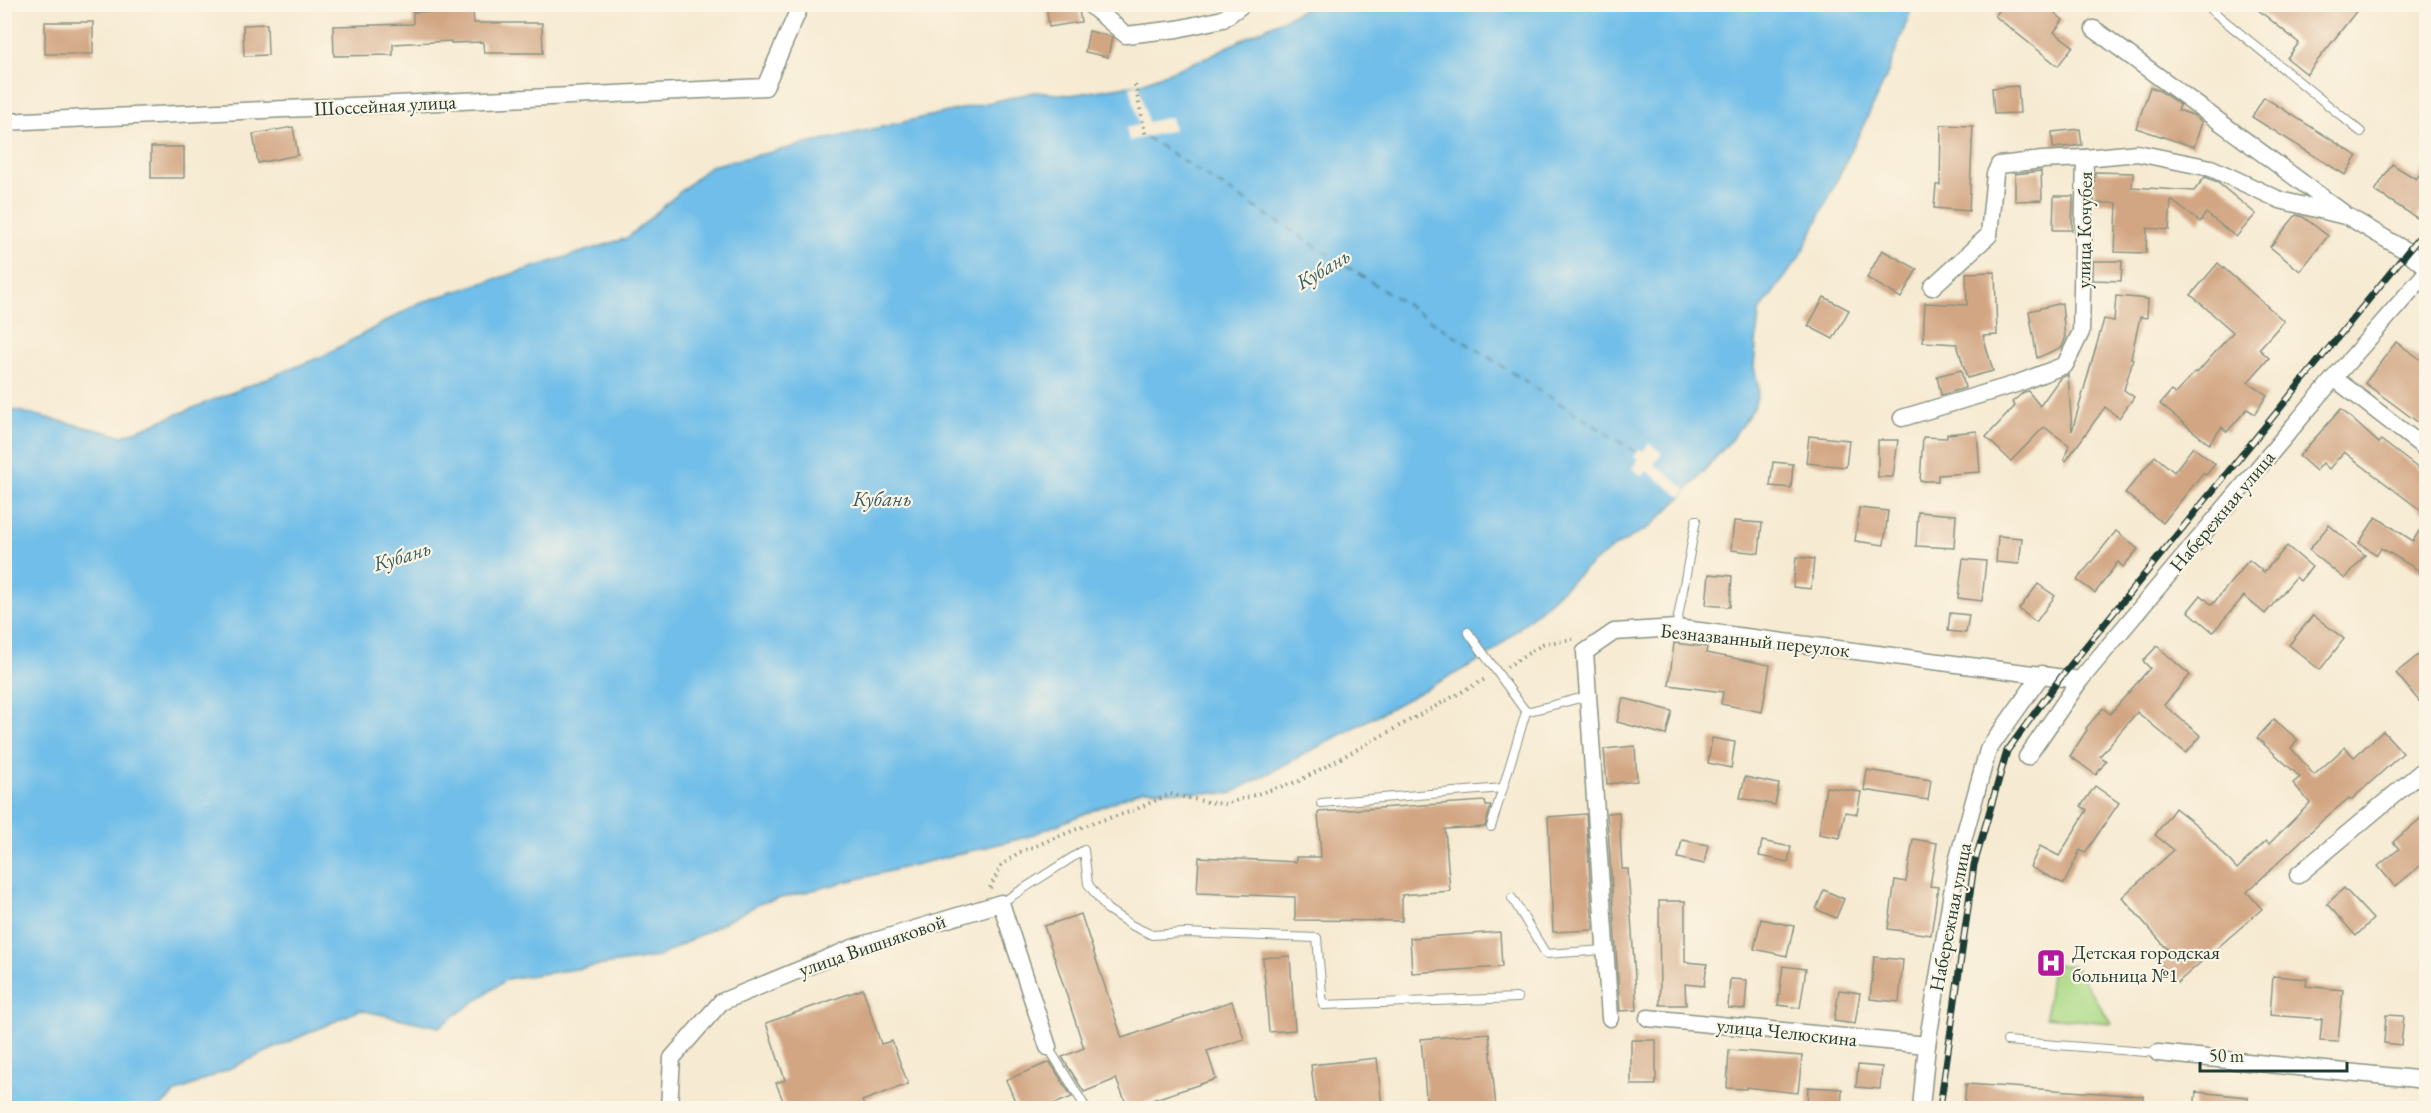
<svg xmlns="http://www.w3.org/2000/svg" width="2431" height="1113" font-family="'EB Garamond',serif">
  <style>
    .green { fill: #acda87; stroke: #668c5e; stroke-width: 1.5 }
    .water { fill: #6fbee9; stroke: #477e8e; stroke-width: 1.5 }
    .pier { fill: #f6ead2 }
    .lines { fill: none; stroke-linecap: round; stroke-linejoin: round }
    .ferry { stroke: #335d61; stroke-width: 1.5; stroke-dasharray: 8 6; stroke-linecap: butt }
    .building { fill: #d2a683 }
    .lane-casing { stroke: #8a9483; stroke-width: 10 }
    .street-casing { stroke: #8a9483; stroke-width: 19 }
    .path { stroke: #8a9483; stroke-width: 4; stroke-dasharray: 1.5 4.5; stroke-linecap: butt }
    .lane { stroke: #fff; stroke-width: 8 }
    .street { stroke: #fff; stroke-width: 16 }
    .rail-casing { stroke: #1f3d34; stroke-width: 7 }
    .rail { stroke: #fcf5e5; stroke-width: 4.5; stroke-dasharray: 14; stroke-linecap: butt }
    .labels { text-anchor: middle; stroke-width: 4.5; stroke-linejoin: round; paint-order: stroke }
    .street-label { font-size: 20px; fill: #1f3d34; stroke: #fcf5e5 }
    .poi-label { font-size: 20px; fill: #1f3d34; stroke: #fcf5e5; text-anchor: start }
    .water-label { font-size: 21px; font-style: italic; fill: #335d61; stroke: #fcf5e5 }
  </style>
  <rect width="100%" height="100%" fill="#fcf5e5"/>
  <filter id="ink" filterUnits="userSpaceOnUse"><feTurbulence type="fractalNoise" baseFrequency=".0167" numOctaves="2"/><feDisplacementMap in="SourceGraphic" scale="12" xChannelSelector="R" yChannelSelector="G"/><feConvolveMatrix kernelMatrix="1 2 1 2 8 2 1 2 1" color-interpolation-filters="sRGB"/></filter>
  <filter id="wash" filterUnits="userSpaceOnUse"><feTurbulence type="fractalNoise" baseFrequency=".008" numOctaves="4" result="noise"/><feDisplacementMap in="SourceGraphic" scale="24" xChannelSelector="R" yChannelSelector="G"/><feGaussianBlur stdDeviation="1.35" result="paint"/><feColorMatrix in="noise" values="0 0 0 0 0 0 0 0 0 0 0 0 0 0 0 0 0 1.4 0 .05"/><feComposite in="paint" operator="in"/></filter>
  <g filter="url(#wash)">
    <rect width="100%" height="100%" fill="#f6ead2"/>
    <path class="green" d="M 2052,964 L 2074,966 L 2111,1023 L 2046,1017 Z"/>
    <path class="water" d="M 1312,5 L 1913,5 L 1885,80 L 1801,255 L 1759,312 L 1754,367 L 1759,389 L 1754,408 L 1730,441 L 1681,497 L 1651,526 L 1616,546 L 1591,564 L 1488,656 L 1230,794 L 1143,790 L 1027,837 L 761,903 L 658,957 L 507,979 L 439,1027 L 360,1010 L 175,1093 L 159,1108 L 5,1108 L 5,408 L 123,436 L 323,356 L 419,303 L 627,238 L 710,166 L 1035,92 L 1070,95 L 1139,84 L 1205,58 Z"/>
    <g class="pier">
      <path d="M 1139,84 L 1148,122 L 1171,117 L 1174,130 L 1129,141 L 1126,128 L 1139,125 L 1130,86 Z"/>
      <path d="M 1649,443 L 1662,453 L 1654,464 L 1687,490 L 1681,497 L 1647,471 L 1642,476 L 1632,468 L 1638,460 L 1634,456 L 1640,449 L 1643,451 Z"/>
    </g>
    <g class="lines">
      <path class="ferry" d="M 1146,137 L 1637,453"/>
    </g>
    <g id="blocks">
      <g class="building">
        <path d="M 1046,4 L 1078,4 L 1081,22 L 1049,27 Z"/>
        <path d="M 2004,4 L 2044,4 L 2063,20 L 2054,32 L 2073,46 L 2058,66 L 1995,16 Z"/>
        <path d="M 2251,4 L 2362,4 L 2307,74 L 2287,58 L 2299,43 Z"/>
        <path d="M 473,11 L 474,23 L 542,23 L 543,53 L 484,53 L 483,42 L 451,43 L 451,41 L 393,44 L 393,55 L 334,56 L 333,26 L 413,24 L 413,12 Z"/>
        <rect x="45" y="22" width="48" height="32"/>
        <path d="M 267,24 L 268,55 L 244,56 L 243,25 Z"/>
        <path d="M 1089,31 L 1112,37 L 1108,57 L 1085,52 Z"/>
        <path d="M 2018,86 L 2020,113 L 1994,114 L 1992,88 Z"/>
        <path d="M 2150,87 L 2160,91 L 2180,105 L 2178,110 L 2193,115 L 2202,122 L 2194,147 L 2136,128 Z"/>
        <path d="M 2264,97 L 2357,156 L 2345,175 L 2252,117 Z"/>
        <path d="M 1941,125 L 1973,126 L 1969,211 L 1934,208 L 1936,185 L 1940,185 Z"/>
        <path d="M 293,127 L 298,155 L 258,163 L 253,134 Z"/>
        <path d="M 2080,129 L 2082,145 L 2053,148 L 2052,132 Z"/>
        <rect x="151" y="147" width="33" height="31"/>
        <path d="M 2392,164 L 2416,179 L 2427,166 L 2427,202 L 2417,218 L 2375,191 Z"/>
        <path d="M 2041,171 L 2042,200 L 2015,201 L 2015,174 Z"/>
        <path d="M 2095,172 L 2133,173 L 2132,187 L 2194,191 L 2205,177 L 2208,178 L 2218,183 L 2256,214 L 2236,237 L 2206,213 L 2200,222 L 2171,200 L 2169,230 L 2147,228 L 2146,253 L 2115,252 L 2117,203 L 2094,203 Z"/>
        <path d="M 2054,196 L 2073,196 L 2072,230 L 2053,230 Z"/>
        <path d="M 2296,215 L 2303,217 L 2328,236 L 2300,271 L 2270,247 Z"/>
        <path d="M 1882,250 L 1917,269 L 1901,298 L 1867,278 Z"/>
        <path d="M 2093,261 L 2122,261 L 2121,281 L 2093,280 Z"/>
        <path d="M 2218,263 L 2284,321 L 2259,349 L 2269,358 L 2248,382 L 2267,395 L 2255,414 L 2247,409 L 2227,432 L 2222,427 L 2209,444 L 2160,404 L 2171,391 L 2175,394 L 2196,371 L 2197,373 L 2233,332 L 2191,295 Z"/>
        <path d="M 1995,272 L 1997,335 L 1983,336 L 1993,371 L 1967,378 L 1957,344 L 1923,342 L 1925,303 L 1967,305 L 1966,273 Z"/>
        <path d="M 2116,296 L 2148,299 L 2147,318 L 2140,317 L 2131,358 L 2133,359 L 2124,390 L 2134,397 L 2119,418 L 2105,407 L 2066,461 L 2064,460 L 2069,445 L 2044,427 L 2011,461 L 1986,437 L 2015,406 L 2012,402 L 2024,392 L 2028,391 L 2040,406 L 2060,378 L 2068,375 L 2072,431 L 2104,319 L 2114,321 Z"/>
        <path d="M 1824,297 L 1849,310 L 1833,339 L 1808,326 Z"/>
        <path d="M 2062,303 L 2065,340 L 2062,347 L 2037,358 L 2029,311 Z"/>
        <path d="M 2396,342 L 2427,364 L 2427,429 L 2365,383 Z"/>
        <path d="M 1961,370 L 1965,388 L 1941,395 L 1937,376 Z"/>
        <path d="M 2341,409 L 2379,443 L 2381,440 L 2427,475 L 2427,515 L 2344,452 L 2329,469 L 2323,463 L 2316,471 L 2299,456 Z"/>
        <path d="M 1977,431 L 1980,472 L 1938,475 L 1938,481 L 1920,481 L 1923,437 L 1947,438 L 1947,434 Z"/>
        <path d="M 1809,436 L 1849,440 L 1846,467 L 1806,463 Z"/>
        <path d="M 1878,440 L 1898,440 L 1893,477 L 1878,477 Z"/>
        <path d="M 2193,447 L 2215,464 L 2206,475 L 2203,473 L 2163,523 L 2125,493 L 2155,456 L 2174,472 Z"/>
        <path d="M 1773,462 L 1793,464 L 1791,488 L 1770,486 Z"/>
        <path d="M 1859,508 L 1888,511 L 1884,545 L 1855,541 Z"/>
        <path d="M 1918,512 L 1956,515 L 1954,548 L 1916,546 Z"/>
        <path d="M 2376,517 L 2413,541 L 2427,518 L 2427,575 L 2381,548 L 2377,555 L 2359,543 Z"/>
        <path d="M 1734,521 L 1762,523 L 1759,553 L 1731,550 Z"/>
        <path d="M 2329,525 L 2365,555 L 2345,579 L 2309,550 Z"/>
        <path d="M 2116,531 L 2138,549 L 2123,567 L 2118,562 L 2095,593 L 2077,580 Z"/>
        <path d="M 1998,536 L 2022,538 L 2019,564 L 1996,562 Z"/>
        <path d="M 2287,546 L 2312,567 L 2300,581 L 2296,577 L 2265,614 L 2244,596 L 2213,632 L 2188,611 L 2201,595 L 2212,605 L 2249,560 L 2264,572 Z"/>
        <path d="M 1796,557 L 1814,559 L 1811,589 L 1793,587 Z"/>
        <path d="M 1963,559 L 1986,561 L 1982,601 L 1958,598 Z"/>
        <path d="M 1709,574 L 1732,576 L 1730,607 L 1706,605 Z"/>
        <path d="M 2038,584 L 2055,596 L 2036,622 L 2019,609 Z"/>
        <path d="M 1950,613 L 1969,615 L 1966,633 L 1948,631 Z"/>
        <path d="M 2313,615 L 2344,639 L 2320,670 L 2289,645 Z"/>
        <path d="M 1674,643 L 1707,647 L 1706,653 L 1770,665 L 1762,712 L 1721,704 L 1723,692 L 1669,685 Z"/>
        <path d="M 2157,646 L 2190,675 L 2164,705 L 2201,736 L 2186,753 L 2137,712 L 2100,756 L 2106,761 L 2096,775 L 2070,756 L 2087,730 L 2086,728 L 2103,708 L 2110,714 L 2150,668 L 2143,661 Z"/>
        <path d="M 2427,648 L 2427,711 L 2396,673 Z"/>
        <path d="M 1623,698 L 1672,711 L 1666,735 L 1617,722 Z"/>
        <path d="M 2274,719 L 2298,740 L 2291,748 L 2314,775 L 2345,747 L 2354,757 L 2383,731 L 2403,753 L 2351,800 L 2349,798 L 2324,819 L 2247,892 L 2262,909 L 2177,983 L 2156,959 L 2167,949 L 2122,897 L 2174,850 L 2155,835 L 2175,808 L 2199,827 L 2237,869 L 2266,841 L 2269,844 L 2310,803 L 2293,783 L 2300,777 L 2257,738 Z"/>
        <path d="M 1712,738 L 1735,742 L 1731,768 L 1708,763 Z"/>
        <path d="M 1635,746 L 1637,781 L 1607,784 L 1604,749 Z"/>
        <path d="M 1867,770 L 1931,780 L 1928,800 L 1864,790 Z"/>
        <path d="M 1745,777 L 1779,784 L 1775,805 L 1740,798 Z"/>
        <path d="M 2095,786 L 2119,803 L 2085,853 L 2080,850 L 2064,884 L 2030,867 L 2040,846 L 2059,856 L 2087,810 L 2081,806 Z"/>
        <path d="M 1826,787 L 1861,792 L 1857,814 L 1845,812 L 1840,838 L 1819,834 Z"/>
        <path d="M 1485,801 L 1486,806 L 1491,806 L 1485,827 L 1445,829 L 1450,891 L 1402,895 L 1402,921 L 1295,920 L 1295,897 L 1197,893 L 1199,857 L 1296,862 L 1296,857 L 1321,857 L 1318,812 Z"/>
        <path d="M 1619,812 L 1622,869 L 1628,869 L 1637,1010 L 1620,1011 L 1607,813 Z"/>
        <path d="M 2427,813 L 2427,860 L 2395,887 L 2378,866 L 2399,849 L 2393,842 Z"/>
        <path d="M 1586,814 L 1593,930 L 1553,932 L 1548,817 Z"/>
        <path d="M 1913,839 L 1937,843 L 1930,886 L 1938,887 L 1931,935 L 1888,929 L 1895,880 L 1906,882 Z"/>
        <path d="M 1682,840 L 1708,845 L 1704,864 L 1678,858 Z"/>
        <path d="M 1762,841 L 1791,847 L 1788,862 L 1759,856 Z"/>
        <path d="M 2344,888 L 2373,919 L 2356,936 L 2327,904 Z"/>
        <path d="M 1824,890 L 1844,899 L 1836,918 L 1816,909 Z"/>
        <path d="M 1659,901 L 1685,901 L 1685,962 L 1707,964 L 1704,986 L 1685,984 L 1686,1005 L 1660,1005 Z"/>
        <path d="M 1081,914 L 1122,1038 L 1232,1001 L 1244,1039 L 1207,1051 L 1216,1079 L 1128,1108 L 1116,1079 L 1084,1092 L 1062,1057 L 1084,1048 L 1044,926 Z"/>
        <path d="M 1761,919 L 1794,926 L 1787,956 L 1754,949 Z"/>
        <path d="M 1500,932 L 1502,967 L 1412,973 L 1410,938 Z"/>
        <path d="M 1290,956 L 1295,1030 L 1269,1032 L 1263,958 Z"/>
        <path d="M 1874,957 L 1903,960 L 1899,1002 L 1870,999 Z"/>
        <path d="M 1783,966 L 1806,969 L 1800,1008 L 1778,1005 Z"/>
        <path d="M 2273,976 L 2307,979 L 2306,986 L 2343,990 L 2338,1042 L 2320,1041 L 2322,1019 L 2270,1015 Z"/>
        <path d="M 1730,979 L 1747,980 L 1745,1009 L 1728,1008 Z"/>
        <path d="M 863,989 L 881,1044 L 892,1041 L 908,1084 L 862,1101 L 865,1108 L 786,1108 L 776,1083 L 785,1080 L 766,1023 Z"/>
        <path d="M 1839,990 L 1860,993 L 1855,1024 L 1834,1021 Z"/>
        <path d="M 2386,1015 L 2404,1016 L 2401,1045 L 2384,1043 Z"/>
        <path d="M 1489,1033 L 1496,1108 L 1427,1108 L 1421,1039 Z"/>
        <rect x="1631" y="1040" width="25" height="45"/>
        <path d="M 1729,1050 L 1802,1056 L 1798,1093 L 1746,1087 L 1746,1089 L 1727,1088 Z"/>
        <path d="M 1377,1058 L 1382,1108 L 1316,1108 L 1311,1065 Z"/>
        <path d="M 1050,1062 L 1072,1097 L 1044,1108 L 1018,1108 L 1006,1080 Z"/>
        <path d="M 1858,1065 L 1882,1067 L 1880,1089 L 1856,1087 Z"/>
        <path d="M 1966,1084 L 2143,1096 L 2143,1108 L 1964,1108 Z"/>
        <path d="M 1808,1087 L 1842,1089 L 1841,1108 L 1807,1108 Z"/>
        <path d="M 2196,1092 L 2248,1097 L 2248,1108 L 2194,1108 Z"/>
      </g>
    </g>
  </g>
  <g filter="url(#ink)">
    <use href="#blocks" fill-opacity="0" stroke="#8a9483" stroke-width="1.5"/>
    <g class="lines">
      <g class="lane-casing">
        <g id="lane">
          <path d="M 2204,4 L 2361,132"/>
          <path d="M 1676,628 L 1696,520"/>
          <path d="M 1468,632 L 1526,712"/>
          <path d="M 1321,803 L 1503,788"/>
          <path d="M 1491,827 L 1526,712 L 1588,696"/>
          <path d="M 1512,898 L 1546,954 L 1605,950"/>
          <path d="M 1001,903 L 1084,850 L 1088,884 L 1107,909 L 1131,925 L 1152,935 L 1184,933 L 1317,938 L 1323,1005 L 1518,998"/>
          <path d="M 2007,1041 L 2158,1053"/>
          <path d="M 1048,1047 L 1086,1108"/>
        </g>
      </g>
      <g class="street-casing">
        <g id="street">
          <path d="M 1089,4 L 1126,35 L 1177,29 L 1223,19 L 1243,4"/>
          <path d="M 2094,29 L 2342,212"/>
          <path d="M 4,122 L 765,87 L 801,4"/>
          <path d="M 1932,287 L 1989,235 L 1995,174 L 1999,165 L 2042,160 L 2085,158"/>
          <path d="M 2334,378 L 2426,449"/>
          <path d="M 1902,418 L 2016,384 L 2065,365 L 2081,332 L 2085,158 L 2137,153 L 2211,168 L 2280,200 L 2349,217 L 2408,252 L 2426,267"/>
          <path d="M 2027,757 L 2080,680 L 2334,378 L 2426,273"/>
          <path d="M 2298,875 L 2426,768"/>
          <path d="M 1610,1018 L 1585,652 L 1614,632 L 1676,628 L 2080,680"/>
          <path d="M 1648,1018 L 1927,1045"/>
          <path d="M 2158,1053 L 2426,1080"/>
          <path d="M 669,1108 L 672,1058 L 721,1002 L 855,947 L 1001,903 L 1048,1047"/>
          <path d="M 1921,1108 L 1927,1045 L 1957,862 L 1988,750 L 2042,674"/>
        </g>
      </g>
      <g class="path">
        <path d="M 1135,85 L 1146,137"/>
        <path d="M 1507,667 L 1543,644 L 1573,639"/>
        <path d="M 990,888 L 1001,866 L 1018,853 L 1092,823 L 1130,812 L 1170,794 L 1207,802 L 1225,804 L 1299,781 L 1487,678"/>
      </g>
      <use href="#lane" class="lane"/>
      <use href="#street" class="street"/>
      <g class="rail-casing">
        <path id="rail" d="M 1940,1108 L 1974,865 L 2007,751 L 2061,677 L 2426,229"/>
      </g>
      <use href="#rail" class="rail"/>
    </g>
  </g>
  <defs>
    <g id="hospital-square" transform="scale(1.5)"><rect x="-9" y="-9" width="18" height="18" rx="4" fill="#b5179e" stroke="#fcf5e5"/><path d="M-5-5h3v3.5h4V-5h3V5h-3V1.5h-4V5h-3Z" fill="#fff"/></g>
  </defs>
  <g fill-rule="evenodd">
    <use href="#hospital-square" x="2051" y="963"/>
  </g>
  <g class="labels">
    <g class="street-label">
      <text transform="translate(385 105) rotate(-3)" y="7">Шоссейная улица</text>
      <text transform="translate(2084 230) rotate(-89)" y="7">улица Кочубея</text>
      <text transform="translate(2222 511) rotate(-50)" y="7">Набережная улица</text>
      <text transform="translate(1755 640) rotate(6)" y="7">Безназванный переулок</text>
      <text transform="translate(1950 917) rotate(-79)" y="7">Набережная улица</text>
      <text transform="translate(872 945) rotate(-19)" y="7">улица Вишняковой</text>
      <text transform="translate(1787 1032) rotate(6)" y="7">улица Челюскина</text>
    </g>
    <g class="poi-label">
      <text x="2072" y="959">Детская городская<tspan x="2072" dy="23">больница №1</tspan></text>
    </g>
    <g class="water-label">
      <text transform="translate(1323 269) rotate(-31)" y="7">Кубань</text>
      <text x="882" y="506">Кубань</text>
      <text transform="translate(402 556) rotate(-17)" y="7">Кубань</text>
    </g>
  </g>
  <rect width="2431" height="1113" fill="none" stroke="#fcf5e5" stroke-width="24"/>
  <path d="M2200 1062v9h147v-9" fill="none" stroke="#1f3d34" stroke-width="3"/>
  <text x="2209" y="1062" font-size="18" fill="#1f3d34" stroke="#fcf5e5" stroke-width="4.5" paint-order="stroke">50 m</text>
</svg>
